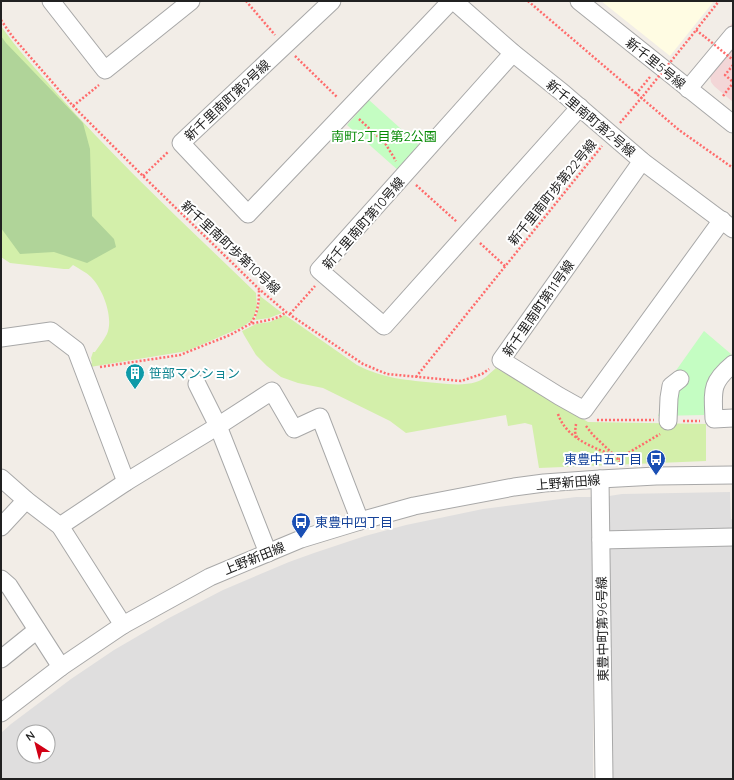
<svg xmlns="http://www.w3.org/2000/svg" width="734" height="780" font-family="Quicksand,'Noto Sans JP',sans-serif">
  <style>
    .residential { fill: #dfdede; fill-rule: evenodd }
    .commercial { fill: #f3d6d7 }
    .education { fill: #fffce3 }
    .grass { fill: #d3efaa }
    .forest { fill: #b0d499 }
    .park { fill: #c4fdc2 }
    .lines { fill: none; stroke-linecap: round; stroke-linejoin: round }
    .minor-casing { stroke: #a8a8a8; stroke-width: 19 }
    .path { stroke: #ff6b6b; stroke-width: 2.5; stroke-dasharray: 2 2; stroke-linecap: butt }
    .minor { stroke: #fff; stroke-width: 17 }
    .path-bridge { stroke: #ff6b6b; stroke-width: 2.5; stroke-dasharray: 2 2; stroke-linecap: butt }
    .labels { text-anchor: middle; stroke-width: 4; stroke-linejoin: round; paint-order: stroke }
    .street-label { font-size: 13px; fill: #212121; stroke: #fff }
    .park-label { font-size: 13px; fill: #068a04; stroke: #fff }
    .culture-label { font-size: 13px; fill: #0d838f; stroke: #fff; text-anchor: start }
    .transit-label { font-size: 13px; fill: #164399; stroke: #fff; text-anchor: end }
  </style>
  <rect width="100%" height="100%" fill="#f2ede7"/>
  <g class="residential">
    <path d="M 730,492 L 731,519 L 733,520 L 733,779 L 610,779 L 609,496 L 622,494 Z"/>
    <path d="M 576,497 L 593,497 L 593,779 L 1,779 L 1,733 L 11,724 L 71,679 L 114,650 L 169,618 L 223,590 L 289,562 L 314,553 L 365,536 L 406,525 L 483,509 ZM 24,732 L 48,732 L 48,756 L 24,756 Z"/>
  </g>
  <path class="commercial" d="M 733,22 L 733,102 L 714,86 L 711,82 L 710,75 L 699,64 Z"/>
  <path class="education" d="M 601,1 L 714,1 L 670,56 Z"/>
  <g class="grass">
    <path d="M 1,26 C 17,49 37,70 55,91 C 118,163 188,227 256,293 L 257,307 L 253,319 L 244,326 L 233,331 L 187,351 L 90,367 L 89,365 L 92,363 L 91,358 L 93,352 L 95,352 C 99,346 104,340 107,334 C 114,318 103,289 91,277 C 86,272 79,269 73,265 L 69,269 L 64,269 L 10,263 L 1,257 Z"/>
    <path d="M 260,296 L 282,313 L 269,318 L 255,320 L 259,307 Z"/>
    <path d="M 285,315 L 357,365 C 384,379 407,380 437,383 C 450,384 463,386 476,382 C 484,380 490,373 496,368 L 588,422 L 706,424 L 706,461 L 539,468 L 532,425 L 525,423 L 508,426 L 506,415 L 406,433 L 390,421 L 323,388 L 298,383 L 281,377 L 267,366 L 256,355 L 244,335 L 242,331 L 256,324 L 270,322 Z"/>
  </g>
  <path class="forest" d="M 1,36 L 6,43 L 83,123 L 90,149 L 92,216 L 114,239 L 116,247 L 87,263 L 54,252 L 20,254 L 1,228 Z"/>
  <g class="park">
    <path d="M 369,100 L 421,147 L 399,171 L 347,125 Z"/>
    <path d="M 704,331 L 731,354 L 720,366 L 708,387 L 704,415 L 658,416 L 670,379 Z"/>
  </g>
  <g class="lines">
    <g class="minor-casing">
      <g id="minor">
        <path d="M 51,1 L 105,70 L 191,1"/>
        <path d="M 332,1 L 181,143 L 248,214 L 451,1"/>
        <path d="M 454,1 L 513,53 L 563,93 L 642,161 L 733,229"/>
        <path d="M 579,1 L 733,124"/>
        <path d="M 513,53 L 319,270 L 384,326 L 580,107"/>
        <path d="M 688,89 L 733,35"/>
        <path d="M 642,161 L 501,360 L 559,396 L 584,410 L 722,220"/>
        <path d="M 1,338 L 51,331 L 76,350 L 126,482"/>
        <path d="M 733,364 C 710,383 713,391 714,419 L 733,418"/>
        <path d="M 197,384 L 218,426 L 268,553"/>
        <path d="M 668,421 L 669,398 L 671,386 L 680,379"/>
        <path d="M 1,478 L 26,500 L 60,526 L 123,625"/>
        <path d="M 600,479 L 604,779"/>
        <path d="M 60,526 L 126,482 L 218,426 L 272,391 L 294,429 L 320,417 L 360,521"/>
        <path d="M 1,527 L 26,500"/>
        <path d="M 601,540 L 733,537"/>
        <path d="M 1,579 L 9,586 L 61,667"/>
        <path d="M 1,659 L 37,630"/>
        <path d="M 1,713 L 61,667 L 123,625 L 210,577 L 301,539 L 360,521 L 414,506 L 514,487 L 544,483 L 600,479 L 656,476 L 733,475"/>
      </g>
    </g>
    <g class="path">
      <path d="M 246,1 L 275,35"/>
      <path d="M 528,1 L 679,130 L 733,168"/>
      <path d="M 1,20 L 12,36 L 73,106 L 143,176 L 259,289 L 286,312 L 363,364 L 387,374 L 461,381 L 482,374 L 489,369"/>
      <path d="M 696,30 L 705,37"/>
      <path d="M 689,39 L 719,1"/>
      <path d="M 295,56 L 337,97"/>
      <path d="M 733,65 L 725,75 L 733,82"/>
      <path d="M 636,94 L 650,77"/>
      <path d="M 723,96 L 733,83"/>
      <path d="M 73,106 L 99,85"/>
      <path d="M 359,119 L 385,143 L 396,161"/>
      <path d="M 620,123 L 643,96"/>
      <path d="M 143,176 L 168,152"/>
      <path d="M 416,185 L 457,222"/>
      <path d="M 480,243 L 506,267"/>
      <path d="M 290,314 L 315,286"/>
      <path d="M 251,323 C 258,313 259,302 259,290"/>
      <path d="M 100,367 L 180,355 L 230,335 L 250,324 L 273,319 L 281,316 L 286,312"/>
      <path d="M 416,377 L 602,146"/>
      <path d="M 558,414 C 565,434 583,443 602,451 C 609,454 616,453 619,462"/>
      <path d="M 597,420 L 654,420"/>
      <path d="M 683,421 L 700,421"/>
      <path d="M 576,424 L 575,432 L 577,438"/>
      <path d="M 586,426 L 593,435 L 613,454"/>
      <path d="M 619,460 L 623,456 L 660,434"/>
    </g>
    <use href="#minor" class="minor"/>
    <g class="path-bridge">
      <path d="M 705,37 L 733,60"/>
      <path d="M 643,96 L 689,39"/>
    </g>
  </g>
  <defs>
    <g id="building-pin" transform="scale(1)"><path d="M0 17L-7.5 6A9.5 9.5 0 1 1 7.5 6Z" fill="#0f9aa8" stroke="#fff"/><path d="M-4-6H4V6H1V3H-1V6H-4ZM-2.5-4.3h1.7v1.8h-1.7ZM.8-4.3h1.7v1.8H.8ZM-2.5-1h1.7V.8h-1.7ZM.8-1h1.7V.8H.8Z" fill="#fff"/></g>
    <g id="bus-pin" transform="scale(1)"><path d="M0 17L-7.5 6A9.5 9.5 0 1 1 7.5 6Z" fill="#1a4fb4" stroke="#fff"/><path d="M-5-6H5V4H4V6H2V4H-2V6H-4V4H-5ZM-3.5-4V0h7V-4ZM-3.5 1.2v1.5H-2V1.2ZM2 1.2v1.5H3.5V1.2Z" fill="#fff"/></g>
  </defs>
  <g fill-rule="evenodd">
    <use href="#building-pin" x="135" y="373"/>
    <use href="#bus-pin" x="656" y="459"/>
    <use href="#bus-pin" x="301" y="522"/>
  </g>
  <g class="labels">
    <g class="street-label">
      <text transform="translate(656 63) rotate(39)" y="5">新千里5号線</text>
      <text transform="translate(227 100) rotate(-43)" y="5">新千里南町第9号線</text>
      <text transform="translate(591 118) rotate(40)" y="5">新千里南町第2号線</text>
      <text transform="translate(552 192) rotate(-51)" y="5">新千里南町歩第22号線</text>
      <text transform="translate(363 223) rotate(-49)" y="5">新千里南町第10号線</text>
      <text transform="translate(231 247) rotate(43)" y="5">新千里南町歩第10号線</text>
      <text transform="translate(538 308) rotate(-55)" y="5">新千里南町第11号線</text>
      <text transform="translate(568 482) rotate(-5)" y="5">上野新田線</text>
      <text transform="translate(254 558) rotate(-22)" y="5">上野新田線</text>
      <text transform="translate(602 629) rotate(-91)" y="5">東豊中町第96号線</text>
    </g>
    <g class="park-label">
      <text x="384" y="141">南町2丁目第2公園</text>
    </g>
    <g class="culture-label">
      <text x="149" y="378">笹部マンション</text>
    </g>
    <g class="transit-label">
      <text x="642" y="464">東豊中五丁目</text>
      <text x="315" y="527" text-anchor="start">東豊中四丁目</text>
    </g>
  </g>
  <rect width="734" height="780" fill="none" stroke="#212121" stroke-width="4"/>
  <g transform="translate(36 744) rotate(324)"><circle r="19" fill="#ffffff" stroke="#a6a6a6"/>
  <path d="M0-3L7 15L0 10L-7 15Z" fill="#d20015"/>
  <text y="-6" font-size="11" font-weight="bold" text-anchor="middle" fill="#212121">N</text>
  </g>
</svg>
